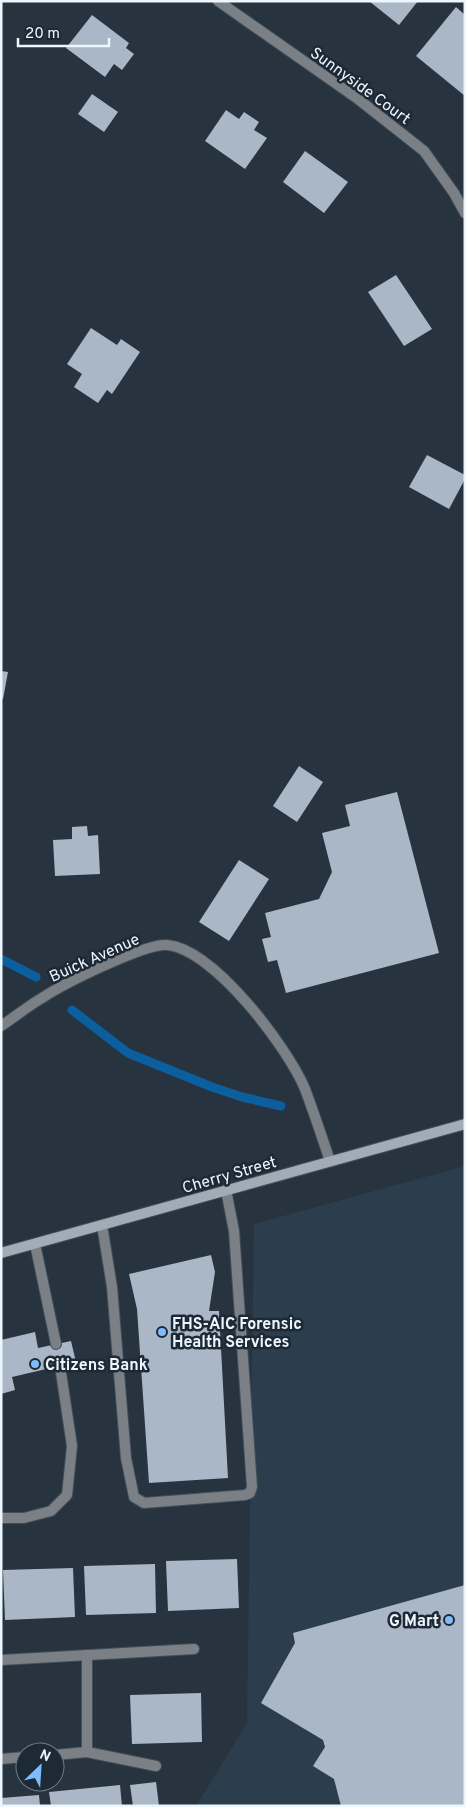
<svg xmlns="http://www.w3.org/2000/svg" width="466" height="1807" font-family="Overpass,sans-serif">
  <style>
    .built { fill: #2c3d4e }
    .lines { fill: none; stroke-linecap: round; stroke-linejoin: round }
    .stream { stroke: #0b5f9f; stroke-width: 9 }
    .building { fill: #a9b7c7 }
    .service-casing { stroke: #434e5a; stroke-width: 12 }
    .minor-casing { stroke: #434e5a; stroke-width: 12 }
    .secondary-casing { stroke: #434e5a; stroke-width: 12 }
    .service { stroke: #7a8086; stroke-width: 10 }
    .minor { stroke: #7a8086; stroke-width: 10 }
    .secondary { stroke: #a2acb6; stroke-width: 10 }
    .poi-dot { fill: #7fbdfa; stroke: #1d2935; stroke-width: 2 }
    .labels { text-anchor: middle; stroke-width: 5; stroke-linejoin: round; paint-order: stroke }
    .street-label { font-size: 16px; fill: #edf5fd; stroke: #1d2935 }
    .poi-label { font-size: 16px; font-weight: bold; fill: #edf5fd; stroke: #1d2935; text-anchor: start }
  </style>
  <rect width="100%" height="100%" fill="#27333f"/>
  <path class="built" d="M 465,1166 L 465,1806 L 196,1806 L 247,1723 L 254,1224 Z"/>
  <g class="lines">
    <g class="stream">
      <path d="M 1,959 L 36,977"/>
      <path d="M 72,1010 L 128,1053 L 212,1087 L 242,1097 L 281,1106"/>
    </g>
  </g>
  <g class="building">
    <path d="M 369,1 L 418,1 L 399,25 Z"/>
    <path d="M 456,7 L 465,15 L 465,96 L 416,56 Z"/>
    <path d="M 92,15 L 129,43 L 126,48 L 134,54 L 122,70 L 114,64 L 105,77 L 66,48 Z"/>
    <path d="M 92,94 L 118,112 L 104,132 L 78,114 Z"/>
    <path d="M 226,110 L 239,119 L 244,112 L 259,122 L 254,130 L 267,138 L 245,169 L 205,141 Z"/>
    <path d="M 305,151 L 348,182 L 324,213 L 283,182 Z"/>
    <path d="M 396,275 L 432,329 L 404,346 L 368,292 Z"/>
    <path d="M 91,328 L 117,345 L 121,339 L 140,352 L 112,394 L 107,390 L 98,403 L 74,387 L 82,374 L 67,364 Z"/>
    <path d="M 427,455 L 465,475 L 465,479 L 449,509 L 409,487 Z"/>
    <path d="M 1,671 L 8,672 L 3,699 L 1,698 Z"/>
    <path d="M 299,766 L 323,782 L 297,822 L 273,806 Z"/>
    <path d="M 397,792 L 439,953 L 286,993 L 277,960 L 268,962 L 262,939 L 271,937 L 265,913 L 319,899 L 332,872 L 322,833 L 350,826 L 345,805 Z"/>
    <path d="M 87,826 L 88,836 L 98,835 L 100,874 L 55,876 L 53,840 L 72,839 L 72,827 Z"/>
    <path d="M 239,860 L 269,879 L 229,941 L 199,922 Z"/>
    <path d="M 211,1255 L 215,1272 L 209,1311 L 219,1311 L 228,1478 L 149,1483 L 137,1309 L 129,1274 Z"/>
    <path d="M 35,1332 L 38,1348 L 71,1341 L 76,1362 L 12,1377 L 15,1390 L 1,1394 L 1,1340 Z"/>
    <path d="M 237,1559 L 239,1608 L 168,1611 L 166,1561 Z"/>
    <path d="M 155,1564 L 156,1613 L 86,1615 L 84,1566 Z"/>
    <path d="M 73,1568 L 75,1617 L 5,1620 L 3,1570 Z"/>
    <path d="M 465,1585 L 465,1806 L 341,1806 L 334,1779 L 313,1766 L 325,1747 L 323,1740 L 261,1703 L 295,1643 L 293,1633 Z"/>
    <path d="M 201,1693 L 202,1742 L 132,1744 L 130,1695 Z"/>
    <path d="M 156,1782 L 159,1806 L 133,1806 L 130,1785 Z"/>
    <path d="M 120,1785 L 122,1806 L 51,1806 L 49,1792 Z"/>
    <path d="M 39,1795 L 40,1806 L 1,1806 L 1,1798 Z"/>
  </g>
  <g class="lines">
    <g class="service-casing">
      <g id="service">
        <path d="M 102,1225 L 112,1287 L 126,1458 L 134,1497 L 144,1503 L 245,1495 L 250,1493 L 252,1487 L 234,1231 L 226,1190"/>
        <path d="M 35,1244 L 56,1344"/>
        <path d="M 1,1518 L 24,1518 L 51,1511 L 67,1495 L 72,1446 L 60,1366"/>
        <path d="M 1,1660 L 194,1649"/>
        <path d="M 87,1752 L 87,1655"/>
        <path d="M 55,1755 L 87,1752 L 156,1766"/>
        <path d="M 1,1759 L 25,1757"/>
      </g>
    </g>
    <g class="minor-casing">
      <g id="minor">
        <path d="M 218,1 L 358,99 L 424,151 L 454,193 L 465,213"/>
        <path d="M 1,1026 C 15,1017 28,1006 42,998 C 63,984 145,943 167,945 C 214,949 288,1048 305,1089 C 314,1113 322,1137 330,1161"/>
      </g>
    </g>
    <g class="secondary-casing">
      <path id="secondary" d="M 1,1253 L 465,1124"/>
    </g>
    <use href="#service" class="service"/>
    <use href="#minor" class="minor"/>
    <use href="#secondary" class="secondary"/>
  </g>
  <g class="poi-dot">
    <circle cx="162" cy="1332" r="5"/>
    <circle cx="35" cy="1364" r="5"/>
    <circle cx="449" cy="1620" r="5"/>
  </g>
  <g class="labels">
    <g class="street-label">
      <text transform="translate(361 85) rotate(36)" y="6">Sunnyside Court</text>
      <text transform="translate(94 957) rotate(-24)" y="6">Buick Avenue</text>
      <text transform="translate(229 1174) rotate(-16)" y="6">Cherry Street</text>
    </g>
    <g class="poi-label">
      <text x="172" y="1329">FHS-AIC Forensic<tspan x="172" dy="18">Health Services</tspan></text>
      <text x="45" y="1370">Citizens Bank</text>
      <text x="439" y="1626" text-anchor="end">G Mart</text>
    </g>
  </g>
  <rect width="466" height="1807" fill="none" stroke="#edf5fd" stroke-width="5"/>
  <g transform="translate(40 1767) rotate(25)"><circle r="24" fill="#1d2935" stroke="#707b85"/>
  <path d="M0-4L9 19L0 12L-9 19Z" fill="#7fbdfa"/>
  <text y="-8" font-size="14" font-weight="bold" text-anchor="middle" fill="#edf5fd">N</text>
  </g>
  <path d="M18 38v8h91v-8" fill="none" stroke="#edf5fd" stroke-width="2.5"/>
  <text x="25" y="38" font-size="15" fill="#edf5fd" stroke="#1d2935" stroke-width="4" paint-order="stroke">20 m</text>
</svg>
